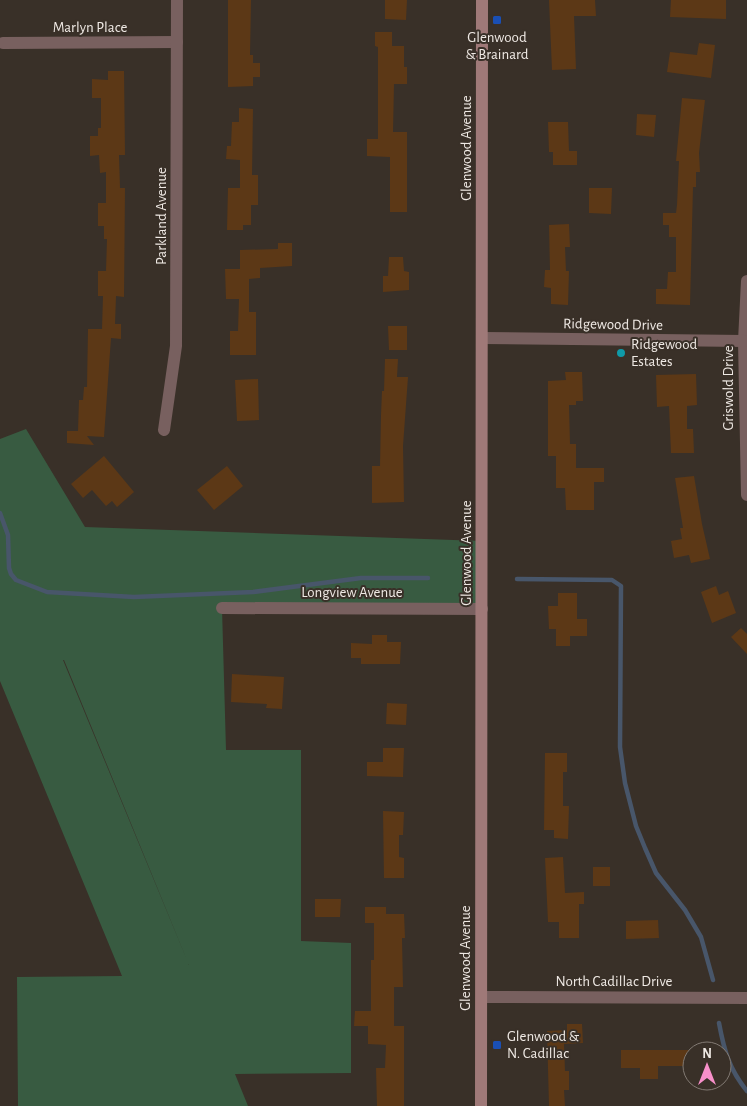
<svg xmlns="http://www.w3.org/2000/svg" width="747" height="1106" font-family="'Alegreya Sans',sans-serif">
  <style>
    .green { fill: #385b41; fill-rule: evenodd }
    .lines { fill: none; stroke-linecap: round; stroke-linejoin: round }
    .stream { stroke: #48566a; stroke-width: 4.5 }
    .building { fill: #5c3816 }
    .street { stroke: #78605f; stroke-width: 12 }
    .secondary { stroke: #9f7978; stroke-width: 12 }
    .transit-dot { fill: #1a4fb4; stroke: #393028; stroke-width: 2 }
    .culture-dot { fill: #0f9aa8; stroke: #393028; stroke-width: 2 }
    .labels { text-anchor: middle; stroke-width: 4; stroke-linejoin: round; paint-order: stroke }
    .street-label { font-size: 15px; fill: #efe9e4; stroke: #393028 }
    .poi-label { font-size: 15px; fill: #efe9e4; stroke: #393028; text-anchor: start }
  </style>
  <rect width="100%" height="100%" fill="#393028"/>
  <path class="green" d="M 26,429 L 85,527 L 482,541 L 482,609 L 222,608 L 226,750 L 301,750 L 301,941 L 351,943 L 351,1073 L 235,1074 L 248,1106 L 18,1106 L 17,977 L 122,976 L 0,681 L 0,439 ZM 63,660 L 64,660 L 189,965 Z"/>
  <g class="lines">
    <g class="stream">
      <path d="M 0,513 L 8,535 L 9,568 L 11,574 L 16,580 L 47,592 L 134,597 L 253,592 L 361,578 L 428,578"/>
      <path d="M 517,579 L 612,580 L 621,586 L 620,747 L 625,783 L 636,826 L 645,848 L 656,873 L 685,910 L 701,937 L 713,980"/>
      <path d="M 719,1023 C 724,1050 729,1069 747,1091"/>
    </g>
  </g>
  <g class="building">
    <path d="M 228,0 L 251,0 L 250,55 L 253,55 L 253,63 L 260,63 L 260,77 L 253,77 L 253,86 L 228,87 Z"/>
    <path d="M 385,0 L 407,0 L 406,20 L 385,19 Z"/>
    <path d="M 549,0 L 595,0 L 596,16 L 574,16 L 576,69 L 552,70 Z"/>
    <path d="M 671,0 L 726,0 L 726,19 L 670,17 Z"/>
    <path d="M 375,32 L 392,32 L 392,46 L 404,46 L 404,67 L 407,67 L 407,84 L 394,84 L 393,132 L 407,132 L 407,212 L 390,212 L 390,157 L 367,156 L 367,139 L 378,139 L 378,47 L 375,46 Z"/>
    <path d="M 699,43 L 715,45 L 711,78 L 667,72 L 670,52 L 697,55 Z"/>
    <path d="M 108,71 L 124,71 L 125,155 L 119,155 L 120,188 L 125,188 L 124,297 L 116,296 L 115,324 L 121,324 L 121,339 L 111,338 L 104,437 L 87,436 L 94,445 L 67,443 L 67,431 L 78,431 L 79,400 L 83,400 L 84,387 L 87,387 L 88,329 L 102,329 L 103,296 L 98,296 L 98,271 L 106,271 L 107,239 L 104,239 L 104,226 L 98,226 L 98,203 L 106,203 L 106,172 L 100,173 L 99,155 L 90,156 L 90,136 L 98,136 L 98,128 L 101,128 L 101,98 L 92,98 L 92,79 L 108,80 Z"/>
    <path d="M 682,98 L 705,100 L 699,153 L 700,172 L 696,172 L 696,187 L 693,187 L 690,305 L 656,304 L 656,289 L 667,289 L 668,272 L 676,272 L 676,237 L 669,237 L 669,225 L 663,225 L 663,213 L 676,213 L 677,205 L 679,161 L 676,161 Z"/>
    <path d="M 239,108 L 253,109 L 252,175 L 258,175 L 258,205 L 251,205 L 251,225 L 243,225 L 243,230 L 227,230 L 228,188 L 240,188 L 240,160 L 226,159 L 227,146 L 231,146 L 232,122 L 239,122 Z"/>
    <path d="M 637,114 L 656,115 L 654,137 L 636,135 Z"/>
    <path d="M 548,122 L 568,122 L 569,151 L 577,151 L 577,165 L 553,165 L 553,152 L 549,152 Z"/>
    <path d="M 589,188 L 612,188 L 611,214 L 589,213 Z"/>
    <path d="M 569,224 L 570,247 L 565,247 L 566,271 L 569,271 L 568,305 L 551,304 L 551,288 L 544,287 L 545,270 L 550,270 L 549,225 Z"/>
    <path d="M 278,243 L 292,243 L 292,266 L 260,268 L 260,278 L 249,279 L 249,312 L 256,312 L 256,355 L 230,355 L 230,331 L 238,331 L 239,299 L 226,299 L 225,269 L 240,269 L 240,250 L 278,249 Z"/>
    <path d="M 389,257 L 403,257 L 404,271 L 409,272 L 409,290 L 383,292 L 383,276 L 388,276 Z"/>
    <path d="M 388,326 L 407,326 L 407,350 L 389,350 Z"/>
    <path d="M 385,359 L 398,359 L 397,377 L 408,377 L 403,446 L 404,502 L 372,503 L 372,466 L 380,466 L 381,415 L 382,391 L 384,391 Z"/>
    <path d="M 565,372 L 582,372 L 583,401 L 576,401 L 576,405 L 569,405 L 570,444 L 576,444 L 576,468 L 604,468 L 604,482 L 594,482 L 594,510 L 566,510 L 565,488 L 556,488 L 556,456 L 548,456 L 548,381 L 566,380 Z"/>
    <path d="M 696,374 L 697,405 L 687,406 L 687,429 L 693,429 L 694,453 L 671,453 L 669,406 L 657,407 L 656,375 Z"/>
    <path d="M 258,379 L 259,420 L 237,421 L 235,380 Z"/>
    <path d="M 104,456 L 134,492 L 117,507 L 112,501 L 106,506 L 92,490 L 83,498 L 71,484 Z"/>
    <path d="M 227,466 L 243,486 L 214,510 L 197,490 Z"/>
    <path d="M 694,476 L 702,524 L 710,559 L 691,563 L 689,555 L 674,558 L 671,541 L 682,539 L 680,528 L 683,528 L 675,478 Z"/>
    <path d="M 716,586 L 719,595 L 728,591 L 736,613 L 712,623 L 701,592 Z"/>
    <path d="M 558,593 L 577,593 L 577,619 L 587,619 L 587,636 L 570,636 L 570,646 L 556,646 L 556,629 L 549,629 L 548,606 L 558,606 Z"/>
    <path d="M 741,628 L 747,634 L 747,654 L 731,637 Z"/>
    <path d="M 372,635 L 387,635 L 387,642 L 401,642 L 400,664 L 361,664 L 361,658 L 351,658 L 351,643 L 372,644 Z"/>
    <path d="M 232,674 L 284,677 L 282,709 L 266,708 L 267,704 L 231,702 Z"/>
    <path d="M 387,703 L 407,704 L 406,725 L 386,724 Z"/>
    <path d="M 383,748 L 404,748 L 403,777 L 367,776 L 367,762 L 383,762 Z"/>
    <path d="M 545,753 L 567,753 L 567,772 L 563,772 L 563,806 L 569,806 L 568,839 L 554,838 L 554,830 L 544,830 Z"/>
    <path d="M 383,811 L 404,812 L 403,835 L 399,835 L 399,857 L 404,858 L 404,878 L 384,878 Z"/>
    <path d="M 563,857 L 565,893 L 584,892 L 584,904 L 579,904 L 579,938 L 559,938 L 559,922 L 548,922 L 545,858 Z"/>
    <rect x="593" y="867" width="17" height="19"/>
    <path d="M 315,899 L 341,899 L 340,917 L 315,917 Z"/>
    <path d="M 365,907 L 386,907 L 386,914 L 404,914 L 405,938 L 402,938 L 403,987 L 394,987 L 394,1026 L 404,1026 L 404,1106 L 377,1106 L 376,1068 L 385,1068 L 386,1045 L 368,1044 L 368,1026 L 354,1026 L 355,1011 L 371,1011 L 371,960 L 374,960 L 374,923 L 365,923 Z"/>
    <path d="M 658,920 L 659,938 L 626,939 L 626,921 Z"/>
    <path d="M 567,1024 L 582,1024 L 583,1043 L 564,1044 L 565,1071 L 569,1071 L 569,1090 L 564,1090 L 565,1106 L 549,1106 L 547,1031 L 567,1030 Z"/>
    <path d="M 621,1050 L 692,1050 L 692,1066 L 658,1066 L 658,1079 L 640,1079 L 640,1068 L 621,1068 Z"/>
  </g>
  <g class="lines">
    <g class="street">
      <path d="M 3,43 L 177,42"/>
      <path d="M 747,281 L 744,341 L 747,495"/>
      <path d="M 483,338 L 744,341"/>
      <path d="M 164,430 L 176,346 L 177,0"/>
      <path d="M 222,608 L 482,609"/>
      <path d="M 482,997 L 747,998"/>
    </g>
    <path class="secondary" d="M 481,1106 L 482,0"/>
  </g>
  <g class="transit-dot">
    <rect x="492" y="15" width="10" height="10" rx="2.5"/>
    <rect x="492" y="1040" width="10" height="10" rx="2.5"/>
  </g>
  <circle class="culture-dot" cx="621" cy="353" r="5"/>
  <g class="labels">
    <g class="street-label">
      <text x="90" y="32">Marlyn Place</text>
      <text transform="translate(466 148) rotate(-90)" y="5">Glenwood Avenue</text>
      <text transform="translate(161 216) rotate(-90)" y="5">Parkland Avenue</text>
      <text transform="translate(613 324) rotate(1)" y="5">Ridgewood Drive</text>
      <text transform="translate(728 388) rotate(-90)" y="5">Griswold Drive</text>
      <text transform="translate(466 553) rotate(-90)" y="5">Glenwood Avenue</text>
      <text x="352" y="597">Longview Avenue</text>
      <text transform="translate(465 958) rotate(-90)" y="5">Glenwood Avenue</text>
      <text x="614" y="986">North Cadillac Drive</text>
    </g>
    <g class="poi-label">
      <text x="497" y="42" text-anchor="middle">Glenwood<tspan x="497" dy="17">&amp; Brainard</tspan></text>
      <text x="631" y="349">Ridgewood<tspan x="631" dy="17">Estates</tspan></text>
      <text x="507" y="1041">Glenwood &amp;<tspan x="507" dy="17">N. Cadillac</tspan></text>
    </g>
  </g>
  <g transform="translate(707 1066)"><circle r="24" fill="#393028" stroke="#827a73"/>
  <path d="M0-4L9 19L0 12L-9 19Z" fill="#f890ca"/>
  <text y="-8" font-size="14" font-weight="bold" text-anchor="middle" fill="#efe9e4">N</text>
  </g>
</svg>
